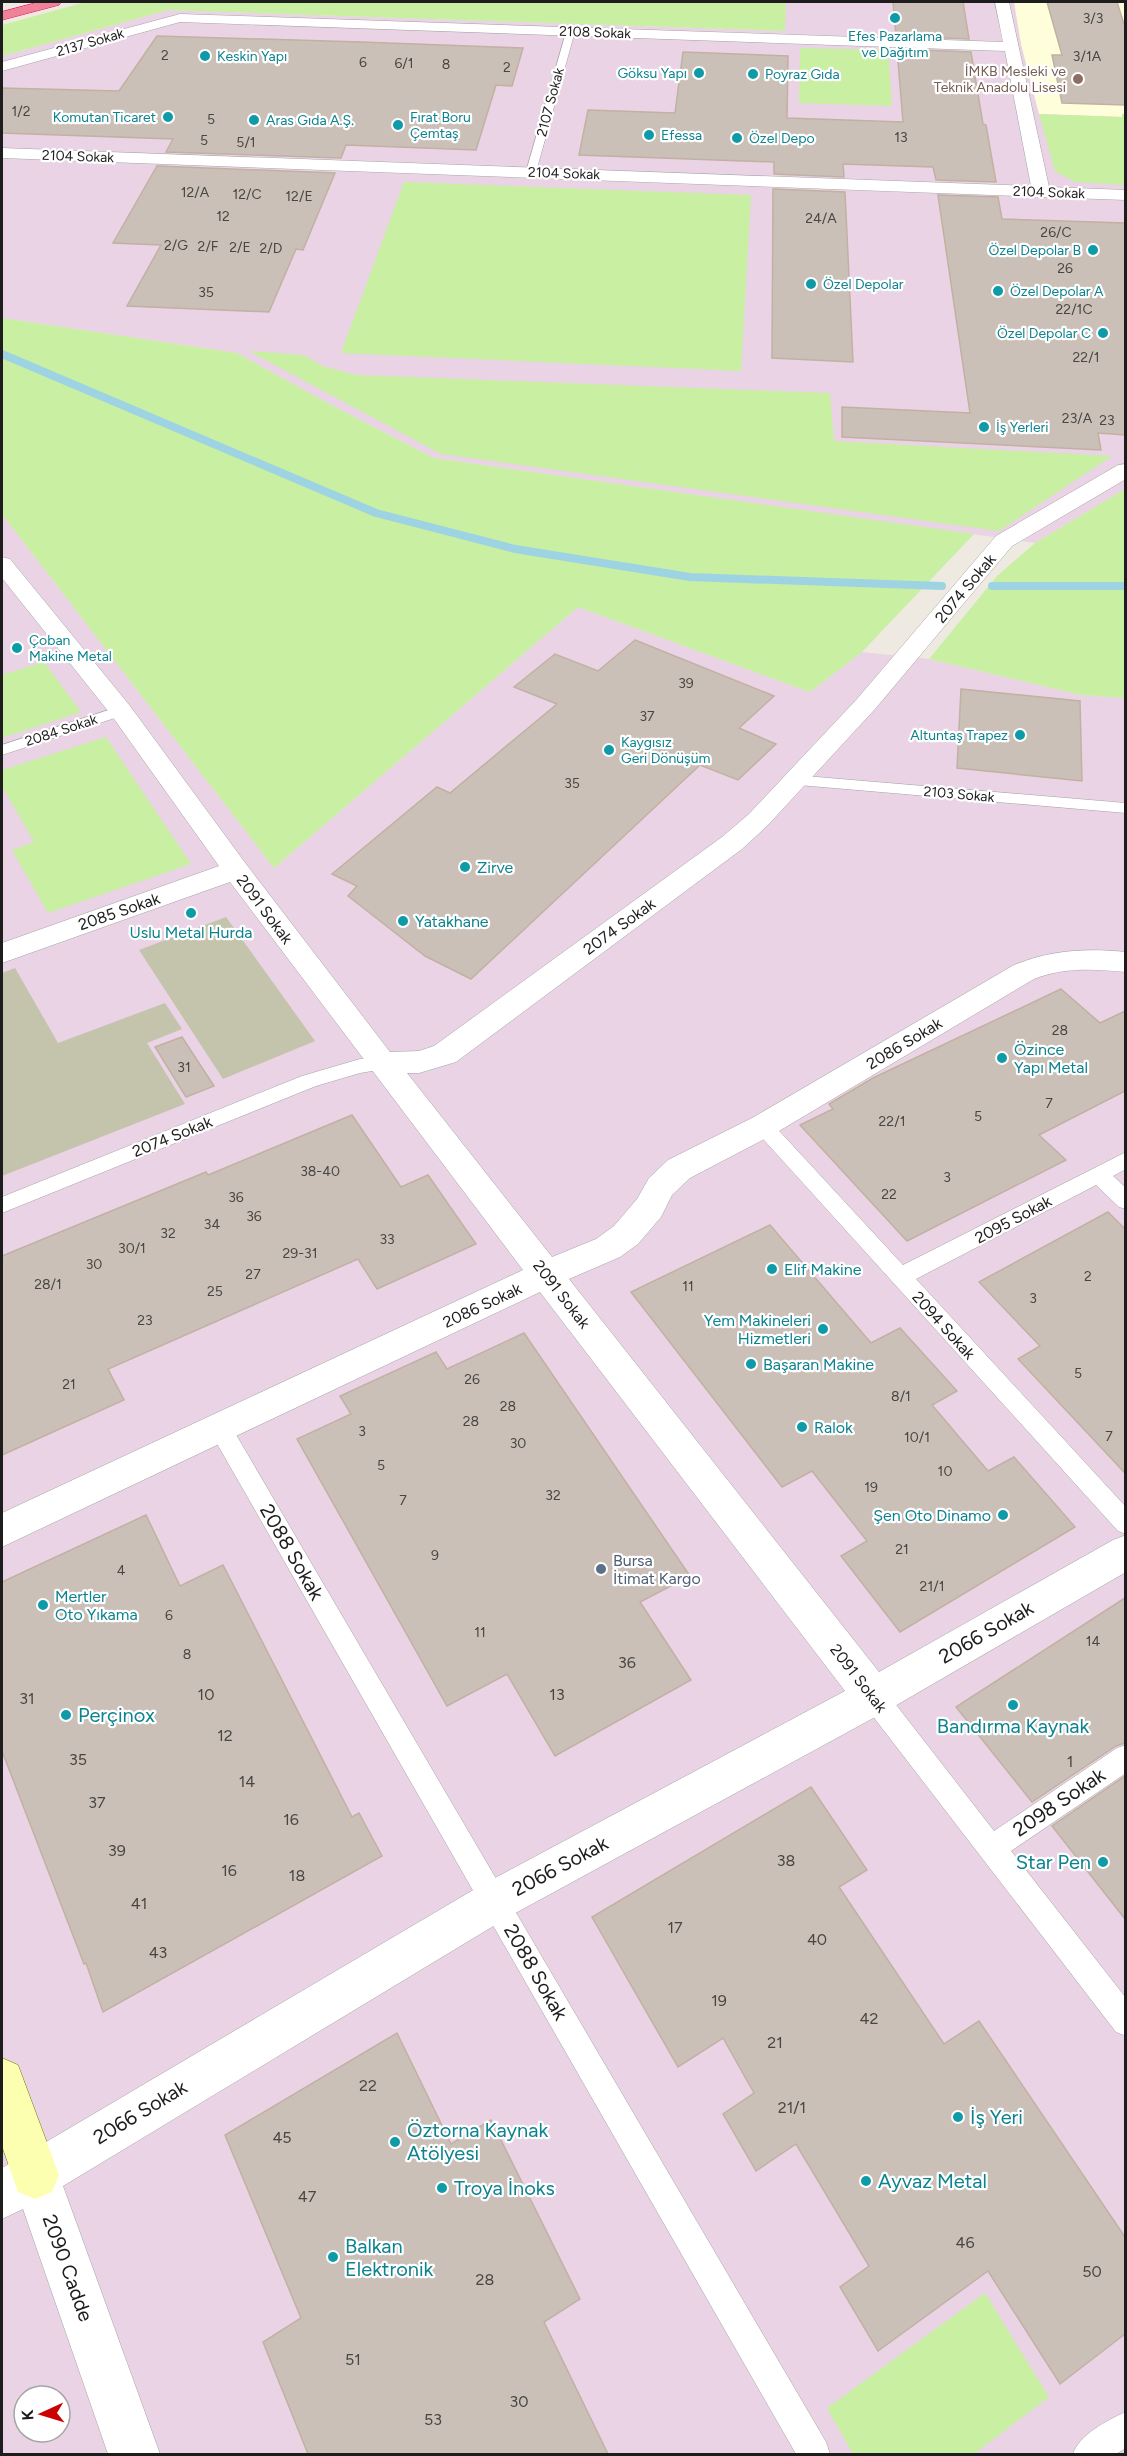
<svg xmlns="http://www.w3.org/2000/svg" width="1127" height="2456" font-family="Figtree,sans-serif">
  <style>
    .industrial { fill: #e9d3e5; fill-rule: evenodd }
    .education { fill: #fffedb }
    .construction { fill: #c4c4ac }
    .grass { fill: #c9efa2 }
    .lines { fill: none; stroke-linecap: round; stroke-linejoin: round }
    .stream { stroke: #9dd3e2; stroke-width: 8 }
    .building { fill: #cbc0b7; stroke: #c2b0a2; stroke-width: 1.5 }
    .lane-casing { stroke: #a4a4a4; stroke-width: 1 }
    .street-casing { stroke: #a4a4a4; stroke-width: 1 }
    .secondary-casing { stroke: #6d7800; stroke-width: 1 }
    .highway-casing { stroke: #e91361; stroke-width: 1 }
    .lane { fill: #fff; fill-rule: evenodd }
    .street { fill: #fff; fill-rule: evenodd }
    .secondary { fill: #fdffb0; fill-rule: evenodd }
    .highway { fill: #ef8198; fill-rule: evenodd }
    .culture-dot { fill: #0f9aa8; stroke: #fff; stroke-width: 2 }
    .education-dot { fill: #8d6e63; stroke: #fff; stroke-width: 2 }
    .service-dot { fill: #5c6f8a; stroke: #fff; stroke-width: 2 }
    .labels { text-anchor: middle; stroke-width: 4.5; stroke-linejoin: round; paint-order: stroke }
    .number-label { font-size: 14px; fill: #484644 }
    .far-street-label { font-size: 14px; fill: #1d1d1d; stroke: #fff }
    .far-culture-label { font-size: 14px; fill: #0d838f; stroke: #fff; text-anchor: start }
    .far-education-label { font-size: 14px; fill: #785e54; stroke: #fff; text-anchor: end }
    .street-label { font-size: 16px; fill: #1d1d1d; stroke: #fff }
    .culture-label { font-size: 16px; fill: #0d838f; stroke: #fff; text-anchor: start }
    .service-label { font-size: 16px; fill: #4e5e75; stroke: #fff; text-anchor: start }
    .near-number-label { font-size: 16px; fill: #484644 }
    .near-street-label { font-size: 20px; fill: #1d1d1d; stroke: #fff }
    .near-culture-label { font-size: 20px; fill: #0d838f; stroke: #fff; text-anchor: start }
  </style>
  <rect width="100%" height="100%" fill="#efeae1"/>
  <g class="industrial">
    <path d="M 786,2 L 1125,2 L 1125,489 L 1035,543 L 434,458 L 333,406 L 237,353 L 2,318 L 2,56 L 168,10 L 784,31 Z"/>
    <path d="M 2,514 L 274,868 L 578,607 L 810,692 L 862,652 L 929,659 L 1081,695 L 1125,698 L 1125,2454 L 2,2454 ZM 24,2396 L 60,2396 L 60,2432 L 24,2432 Z"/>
  </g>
  <path class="education" d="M 1014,2 L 1125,2 L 1125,114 L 1122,114 L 1122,117 L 1039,114 L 1021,44 Z"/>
  <g class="construction">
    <path d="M 226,917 L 315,1041 L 223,1079 L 139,950 Z"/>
    <path d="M 15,968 L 58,1043 L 165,1003 L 182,1029 L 147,1043 L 185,1104 L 2,1176 L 2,973 Z"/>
  </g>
  <g class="grass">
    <path d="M 86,2 L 786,2 L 785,31 L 168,10 L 2,56 L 2,25 Z"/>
    <path d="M 800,48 L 888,50 L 892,106 L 799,103 Z"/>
    <path d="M 1039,114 L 1122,117 L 1122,114 L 1125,114 L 1125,185 L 1075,182 L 1055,171 Z"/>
    <path d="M 404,182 L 751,195 L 741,371 L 341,353 Z"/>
    <path d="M 2,318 L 237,353 L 333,406 L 434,458 L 974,534 L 862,652 L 810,692 L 578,607 L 274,868 L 2,514 Z"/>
    <path d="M 249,351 L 304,355 L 322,366 L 357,375 L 830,393 L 834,441 L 1112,456 L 999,531 L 441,454 Z"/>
    <path d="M 1125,489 L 1125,698 L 1081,695 L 929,659 L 997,576 L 1035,543 Z"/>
    <path d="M 44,662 L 81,712 L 2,738 L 2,675 Z"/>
    <path d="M 106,737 L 191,864 L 48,913 L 12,850 L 34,842 L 2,786 L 2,770 Z"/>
    <path d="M 985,2293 L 1049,2397 L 974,2454 L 853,2454 L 827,2408 Z"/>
  </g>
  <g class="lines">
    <g class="stream">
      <path d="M 2,354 L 376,513 L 515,549 L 690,577 L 942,586"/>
      <path d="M 992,586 L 1126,586"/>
    </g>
  </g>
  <g class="building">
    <path d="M 893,2 L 963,2 L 969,39 L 896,36 Z"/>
    <path d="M 1047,2 L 1117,2 L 1125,27 L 1125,105 L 1062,103 L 1052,55 L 1062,55 Z"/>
    <path d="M 157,36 L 361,42 L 523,48 L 512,86 L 496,85 L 476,150 L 346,145 L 341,158 L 166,152 L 173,139 L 2,133 L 2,88 L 119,91 Z"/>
    <path d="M 897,49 L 971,52 L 983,124 L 986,125 L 996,182 L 936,180 L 933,167 L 843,164 L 844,177 L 774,174 L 774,162 L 579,155 L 588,110 L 675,113 L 683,52 L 788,56 L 787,118 L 903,122 Z"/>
    <path d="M 157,166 L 335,173 L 303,250 L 296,249 L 269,312 L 127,306 L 161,245 L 113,243 Z"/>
    <path d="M 773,189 L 845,192 L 853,362 L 772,358 Z"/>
    <path d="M 938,195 L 998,197 L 1002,219 L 1125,223 L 1125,435 L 1098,433 L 1101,450 L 842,437 L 842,407 L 970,413 Z"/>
    <path d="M 635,640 L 774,696 L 739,728 L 776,744 L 738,780 L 700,765 L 471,979 L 425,956 L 348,896 L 357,886 L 332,874 L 437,787 L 450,793 L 557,704 L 514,687 L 555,654 L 598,671 Z"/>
    <path d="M 961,689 L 1080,701 L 1082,781 L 957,768 Z"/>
    <path d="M 1061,989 L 1100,1023 L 1125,1011 L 1125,1091 L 1039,1135 L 1066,1160 L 907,1241 L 800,1125 L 833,1109 L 829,1104 L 873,1078 Z"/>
    <path d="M 182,1037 L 214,1086 L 186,1097 L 155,1047 Z"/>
    <path d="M 352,1115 L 401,1187 L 428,1175 L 476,1244 L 377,1289 L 358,1259 L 108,1369 L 124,1400 L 2,1455 L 2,1256 L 206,1172 L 208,1175 Z"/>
    <path d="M 1108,1212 L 1125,1229 L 1125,1473 L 1018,1359 L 1040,1346 L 979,1282 Z"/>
    <path d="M 770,1225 L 871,1343 L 900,1328 L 957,1391 L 932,1405 L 988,1471 L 1014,1457 L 1075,1527 L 900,1632 L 841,1556 L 867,1541 L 812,1471 L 782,1487 L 631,1292 Z"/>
    <path d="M 524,1333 L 690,1576 L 640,1602 L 691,1680 L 555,1756 L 507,1674 L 447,1706 L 297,1439 L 351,1414 L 340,1396 L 436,1352 L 447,1369 Z"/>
    <path d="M 146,1515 L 180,1586 L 223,1565 L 352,1817 L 359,1813 L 382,1856 L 103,2012 L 86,1963 L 84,1964 L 2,1751 L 2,1582 Z"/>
    <path d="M 1125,1598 L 1125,1743 L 1116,1746 L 1032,1802 L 956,1707 Z"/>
    <path d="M 1125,1776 L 1125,1919 L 1052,1826 Z"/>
    <path d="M 811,1787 L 867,1870 L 839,1887 L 944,2044 L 979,2021 L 1125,2237 L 1125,2334 L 1060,2384 L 988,2271 L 878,2351 L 840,2287 L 869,2266 L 796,2144 L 756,2171 L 723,2114 L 754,2093 L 723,2038 L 678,2067 L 592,1917 Z"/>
    <path d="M 397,2033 L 451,2144 L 491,2120 L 580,2299 L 544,2322 L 608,2454 L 308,2454 L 263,2342 L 301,2318 L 225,2135 Z"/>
  </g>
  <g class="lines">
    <g class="lane-casing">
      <g id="lane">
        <path d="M 567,29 L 575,31 L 536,172 L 535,174 L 527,174 L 526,172 Z"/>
        <path d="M 121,706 L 129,711 L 127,714 L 2,755 L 2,745 Z"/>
        <path d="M 793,775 L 1126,803 L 1126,813 L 787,784 L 785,780 L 787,776 Z"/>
        <path d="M 383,1056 L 390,1058 L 393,1063 L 390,1068 L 360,1073 L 316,1086 L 2,1213 L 2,1197 L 302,1076 L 360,1059 Z"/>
        <path d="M 763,1119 L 770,1121 L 903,1265 L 1126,1152 L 1126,1169 L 1113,1176 L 1126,1188 L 1126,1209 L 1119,1207 L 1096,1185 L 916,1279 L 1126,1507 L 1126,1534 L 1118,1531 L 756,1131 L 753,1126 L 756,1121 Z"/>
        <path d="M 220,1418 L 228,1421 L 826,2442 L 830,2454 L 796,2454 L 212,1435 L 209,1428 L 212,1421 Z"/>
        <path d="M 874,1685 L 883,1688 L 994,1831 L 1117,1748 L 1126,1745 L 1126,1773 L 1011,1851 L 1126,1998 L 1126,2036 L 1116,2032 L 865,1706 L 861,1697 L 865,1688 Z"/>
        <path d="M 1126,2412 L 1126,2448 L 1116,2454 L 1073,2454 C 1079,2435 1107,2420 1126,2412 Z"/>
      </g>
    </g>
    <g class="street-casing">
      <g id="street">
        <path d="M 995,2 L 1009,2 L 1049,187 L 1126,190 L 1126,200 L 2,158 L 2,148 L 1031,186 L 1005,51 L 180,22 L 2,71 L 2,62 L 180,14 L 1003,42 Z"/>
        <path d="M 1126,464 L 1126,479 L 1012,546 L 875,709 L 767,826 L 742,849 L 456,1062 L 419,1073 L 407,1073 L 552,1257 L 596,1239 L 614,1226 L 637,1199 L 649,1178 L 668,1160 L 752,1118 L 1014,965 C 1051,950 1086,948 1126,952 L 1126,972 C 1094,969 1064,967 1034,979 L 774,1134 L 690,1178 L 672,1195 L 661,1217 L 638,1244 L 620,1257 L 569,1279 L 879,1672 L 1113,1540 L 1126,1535 L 1126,1572 L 888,1710 L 510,1916 L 63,2186 L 160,2454 L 108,2454 L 23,2209 L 2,2219 L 2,2168 L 480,1886 L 845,1691 L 540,1292 L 2,1547 L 2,1513 L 523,1270 L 230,882 L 2,963 L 2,943 L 219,866 L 112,716 L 2,578 L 2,557 L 10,559 L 130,706 L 246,864 L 390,1052 L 419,1051 L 434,1046 L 722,837 L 749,814 L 857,699 L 996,536 L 1118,465 Z"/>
      </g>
    </g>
    <g class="secondary-casing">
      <path id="secondary" d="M 2,2058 L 18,2065 L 59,2175 L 52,2192 L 35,2199 L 18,2192 L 2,2146 Z"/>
    </g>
    <g class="highway-casing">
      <path id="highway" d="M 39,2 L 61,2 L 59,5 L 2,20 L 2,12 Z"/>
    </g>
    <use href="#lane" class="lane"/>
    <use href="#street" class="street"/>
    <use href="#secondary" class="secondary"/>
    <use href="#highway" class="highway"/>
  </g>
  <g class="culture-dot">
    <circle cx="895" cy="18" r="6"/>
    <circle cx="205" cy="56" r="6"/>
    <circle cx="699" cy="73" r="6"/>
    <circle cx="753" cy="74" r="6"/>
    <circle cx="168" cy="117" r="6"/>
    <circle cx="254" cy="120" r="6"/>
    <circle cx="398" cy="125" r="6"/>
    <circle cx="649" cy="135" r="6"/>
    <circle cx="737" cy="138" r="6"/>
    <circle cx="1093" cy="250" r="6"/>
    <circle cx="811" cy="284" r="6"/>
    <circle cx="998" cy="291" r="6"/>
    <circle cx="1103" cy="333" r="6"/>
    <circle cx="984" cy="427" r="6"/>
    <circle cx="17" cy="648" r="6"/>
    <circle cx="1020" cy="735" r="6"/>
    <circle cx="609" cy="750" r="6"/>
    <circle cx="465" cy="867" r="6"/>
    <circle cx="191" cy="913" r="6"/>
    <circle cx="403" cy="921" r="6"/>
    <circle cx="1002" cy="1058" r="6"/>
    <circle cx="772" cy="1269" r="6"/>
    <circle cx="823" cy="1329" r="6"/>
    <circle cx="751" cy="1364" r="6"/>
    <circle cx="802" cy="1427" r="6"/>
    <circle cx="1003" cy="1515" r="6"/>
    <circle cx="43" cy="1605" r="6"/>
    <circle cx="1013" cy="1705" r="6"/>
    <circle cx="66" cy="1715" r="6"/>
    <circle cx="1103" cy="1862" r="6"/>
    <circle cx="958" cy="2117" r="6"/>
    <circle cx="395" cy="2142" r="6"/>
    <circle cx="866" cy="2181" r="6"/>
    <circle cx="442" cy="2188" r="6"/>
    <circle cx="333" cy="2257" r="6"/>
  </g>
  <circle class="education-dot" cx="1078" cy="79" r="6"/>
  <circle class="service-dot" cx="601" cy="1569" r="6"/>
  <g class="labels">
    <g class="number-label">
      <text x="1093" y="23">3/3</text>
      <text x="165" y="60">2</text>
      <text x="1087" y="61">3/1A</text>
      <text x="363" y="67">6</text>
      <text x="404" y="68">6/1</text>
      <text x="446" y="69">8</text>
      <text x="507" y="72">2</text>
      <text x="21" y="116">1/2</text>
      <text x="211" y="124">5</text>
      <text x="901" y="142">13</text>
      <text x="204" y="145">5</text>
      <text x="246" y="147">5/1</text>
      <text x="195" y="197">12/A</text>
      <text x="247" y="199">12/C</text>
      <text x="299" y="201">12/E</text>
      <text x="223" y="221">12</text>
      <text x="821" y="223">24/A</text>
      <text x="1056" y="237">26/C</text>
      <text x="176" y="250">2/G</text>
      <text x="208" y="251">2/F</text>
      <text x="240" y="252">2/E</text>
      <text x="271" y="253">2/D</text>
      <text x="1065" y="273">26</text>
      <text x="206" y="297">35</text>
      <text x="1074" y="314">22/1C</text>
      <text x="1086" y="362">22/1</text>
      <text x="1077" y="423">23/A</text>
      <text x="1107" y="425">23</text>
      <text x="686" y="688">39</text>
      <text x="647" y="721">37</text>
      <text x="572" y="788">35</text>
      <text x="1060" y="1035">28</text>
      <text x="184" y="1072">31</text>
      <text x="1049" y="1108">7</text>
      <text x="978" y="1121">5</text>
      <text x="892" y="1126">22/1</text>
      <text x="320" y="1176">38-40</text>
      <text x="947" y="1182">3</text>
      <text x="889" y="1199">22</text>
      <text x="236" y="1202">36</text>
      <text x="254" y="1221">36</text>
      <text x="212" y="1229">34</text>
      <text x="168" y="1238">32</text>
      <text x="387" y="1244">33</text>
      <text x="132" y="1253">30/1</text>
      <text x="300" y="1258">29-31</text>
      <text x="94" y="1269">30</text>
      <text x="253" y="1279">27</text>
      <text x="1088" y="1281">2</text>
      <text x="48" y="1289">28/1</text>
      <text x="688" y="1291">11</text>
      <text x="215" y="1296">25</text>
      <text x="1033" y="1303">3</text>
      <text x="145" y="1325">23</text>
      <text x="1078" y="1378">5</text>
      <text x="472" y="1384">26</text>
      <text x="69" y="1389">21</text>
      <text x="901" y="1401">8/1</text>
      <text x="508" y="1411">28</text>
      <text x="471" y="1426">28</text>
      <text x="362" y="1436">3</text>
      <text x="1109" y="1441">7</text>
      <text x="917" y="1442">10/1</text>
      <text x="518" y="1448">30</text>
      <text x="381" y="1470">5</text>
      <text x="945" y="1476">10</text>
      <text x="871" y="1492">19</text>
      <text x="553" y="1500">32</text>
      <text x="403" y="1505">7</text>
      <text x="902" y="1554">21</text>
      <text x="435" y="1560">9</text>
      <text x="121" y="1575">4</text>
      <text x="932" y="1591">21/1</text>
      <text x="169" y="1620">6</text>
      <text x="480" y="1637">11</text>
      <text x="1093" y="1646">14</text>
      <text x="187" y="1659">8</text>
    </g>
    <g class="far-street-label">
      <text transform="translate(595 32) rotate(2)" y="5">2108 Sokak</text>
      <text transform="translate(90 42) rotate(-16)" y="5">2137 Sokak</text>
      <text transform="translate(550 102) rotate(-75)" y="5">2107 Sokak</text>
      <text transform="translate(78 156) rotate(2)" y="5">2104 Sokak</text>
      <text transform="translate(564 173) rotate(2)" y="5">2104 Sokak</text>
      <text transform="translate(1049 192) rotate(2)" y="5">2104 Sokak</text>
      <text transform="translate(61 730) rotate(-18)" y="5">2084 Sokak</text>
      <text transform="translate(959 794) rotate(5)" y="5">2103 Sokak</text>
    </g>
    <g class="far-culture-label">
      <text x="895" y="41" text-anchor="middle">Efes Pazarlama<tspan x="895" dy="16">ve Dağıtım</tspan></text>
      <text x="217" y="61">Keskin Yapı</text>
      <text x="687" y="78" text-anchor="end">Göksu Yapı</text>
      <text x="765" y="79">Poyraz Gıda</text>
      <text x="156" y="122" text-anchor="end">Komutan Ticaret</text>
      <text x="410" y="122">Fırat Boru<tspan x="410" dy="16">Çemtaş</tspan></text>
      <text x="266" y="125">Aras Gıda A.Ş.</text>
      <text x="661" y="140">Efessa</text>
      <text x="749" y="143">Özel Depo</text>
      <text x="1081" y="255" text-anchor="end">Özel Depolar B</text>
      <text x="823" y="289">Özel Depolar</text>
      <text x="1010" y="296">Özel Depolar A</text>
      <text x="1091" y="338" text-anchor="end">Özel Depolar C</text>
      <text x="996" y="432">İş Yerleri</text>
      <text x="29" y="645">Çoban<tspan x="29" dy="16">Makine Metal</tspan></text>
      <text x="1008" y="740" text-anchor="end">Altuntaş Trapez</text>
      <text x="621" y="747">Kaygısız<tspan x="621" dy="16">Geri Dönüşüm</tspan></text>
    </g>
    <g class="far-education-label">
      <text x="1066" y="76">İMKB Mesleki ve<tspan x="1066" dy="16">Teknik Anadolu Lisesi</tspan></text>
    </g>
    <g class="street-label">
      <text transform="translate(965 588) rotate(-50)" y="6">2074 Sokak</text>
      <text transform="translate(265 909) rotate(53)" y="6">2091 Sokak</text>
      <text transform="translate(119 911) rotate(-19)" y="6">2085 Sokak</text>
      <text transform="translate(619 926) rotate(-36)" y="6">2074 Sokak</text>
      <text transform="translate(904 1043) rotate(-31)" y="6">2086 Sokak</text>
      <text transform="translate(172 1136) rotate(-22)" y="6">2074 Sokak</text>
      <text transform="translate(1013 1219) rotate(-28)" y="6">2095 Sokak</text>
      <text transform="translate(562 1294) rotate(52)" y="6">2091 Sokak</text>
      <text transform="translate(482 1305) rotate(-25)" y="6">2086 Sokak</text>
      <text transform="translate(944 1325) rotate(48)" y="6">2094 Sokak</text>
      <text transform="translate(859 1678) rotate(52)" y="6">2091 Sokak</text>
    </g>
    <g class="culture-label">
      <text x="477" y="873">Zirve</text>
      <text x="415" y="927">Yatakhane</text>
      <text x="191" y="938" text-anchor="middle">Uslu Metal Hurda</text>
      <text x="1014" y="1055">Özince<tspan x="1014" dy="18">Yapı Metal</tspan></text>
      <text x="784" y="1275">Elif Makine</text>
      <text x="811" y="1326" text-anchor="end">Yem Makineleri<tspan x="811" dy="18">Hizmetleri</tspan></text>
      <text x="763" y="1370">Başaran Makine</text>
      <text x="814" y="1433">Ralok</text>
      <text x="991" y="1521" text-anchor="end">Şen Oto Dinamo</text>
      <text x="55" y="1602">Mertler<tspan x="55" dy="18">Oto Yıkama</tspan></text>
    </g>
    <g class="service-label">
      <text x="613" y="1566">Bursa<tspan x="613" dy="18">İtimat Kargo</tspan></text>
    </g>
    <g class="near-number-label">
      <text x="627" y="1668">36</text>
      <text x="206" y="1700">10</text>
      <text x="557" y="1700">13</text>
      <text x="27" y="1704">31</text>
      <text x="225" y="1741">12</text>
      <text x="78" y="1765">35</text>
      <text x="1070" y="1767">1</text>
      <text x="247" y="1787">14</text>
      <text x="97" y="1808">37</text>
      <text x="291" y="1825">16</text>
      <text x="117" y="1856">39</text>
      <text x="786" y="1866">38</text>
      <text x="229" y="1876">16</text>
      <text x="297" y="1881">18</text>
      <text x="139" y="1909">41</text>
      <text x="675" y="1933">17</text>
      <text x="817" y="1945">40</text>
      <text x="158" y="1958">43</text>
      <text x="719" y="2006">19</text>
      <text x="869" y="2024">42</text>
      <text x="775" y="2048">21</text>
      <text x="368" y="2091">22</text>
      <text x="792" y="2113">21/1</text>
      <text x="282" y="2143">45</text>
      <text x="307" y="2202">47</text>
      <text x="965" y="2248">46</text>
      <text x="1092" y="2277">50</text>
      <text x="485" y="2285">28</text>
      <text x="353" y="2365">51</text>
      <text x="519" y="2407">30</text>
      <text x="433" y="2425">53</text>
    </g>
    <g class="near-street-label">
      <text transform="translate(292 1552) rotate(60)" y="7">2088 Sokak</text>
      <text transform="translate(986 1632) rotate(-30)" y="7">2066 Sokak</text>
      <text transform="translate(1059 1802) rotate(-34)" y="7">2098 Sokak</text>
      <text transform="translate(560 1866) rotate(-28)" y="7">2066 Sokak</text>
      <text transform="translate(536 1972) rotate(60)" y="7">2088 Sokak</text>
      <text transform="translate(140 2112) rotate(-31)" y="7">2066 Sokak</text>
      <text transform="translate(68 2268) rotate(70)" y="7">2090 Cadde</text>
    </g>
    <g class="near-culture-label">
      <text x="78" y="1722">Perçinox</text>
      <text x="1013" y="1733" text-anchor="middle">Bandırma Kaynak</text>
      <text x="1091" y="1869" text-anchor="end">Star Pen</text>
      <text x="970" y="2124">İş Yeri</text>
      <text x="407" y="2137">Öztorna Kaynak<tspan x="407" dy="23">Atölyesi</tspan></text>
      <text x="878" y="2188">Ayvaz Metal</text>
      <text x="454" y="2195">Troya İnoks</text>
      <text x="345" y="2253">Balkan<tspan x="345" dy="23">Elektronik</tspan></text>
    </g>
  </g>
  <rect width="1127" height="2456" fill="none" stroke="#1d1d1d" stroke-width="6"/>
  <g transform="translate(42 2414) rotate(266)"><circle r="28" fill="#ffffff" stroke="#a5a5a5" stroke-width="1.5"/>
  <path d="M0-4.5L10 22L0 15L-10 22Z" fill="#ca0004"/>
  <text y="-9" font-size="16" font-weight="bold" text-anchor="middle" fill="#1d1d1d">K</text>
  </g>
</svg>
